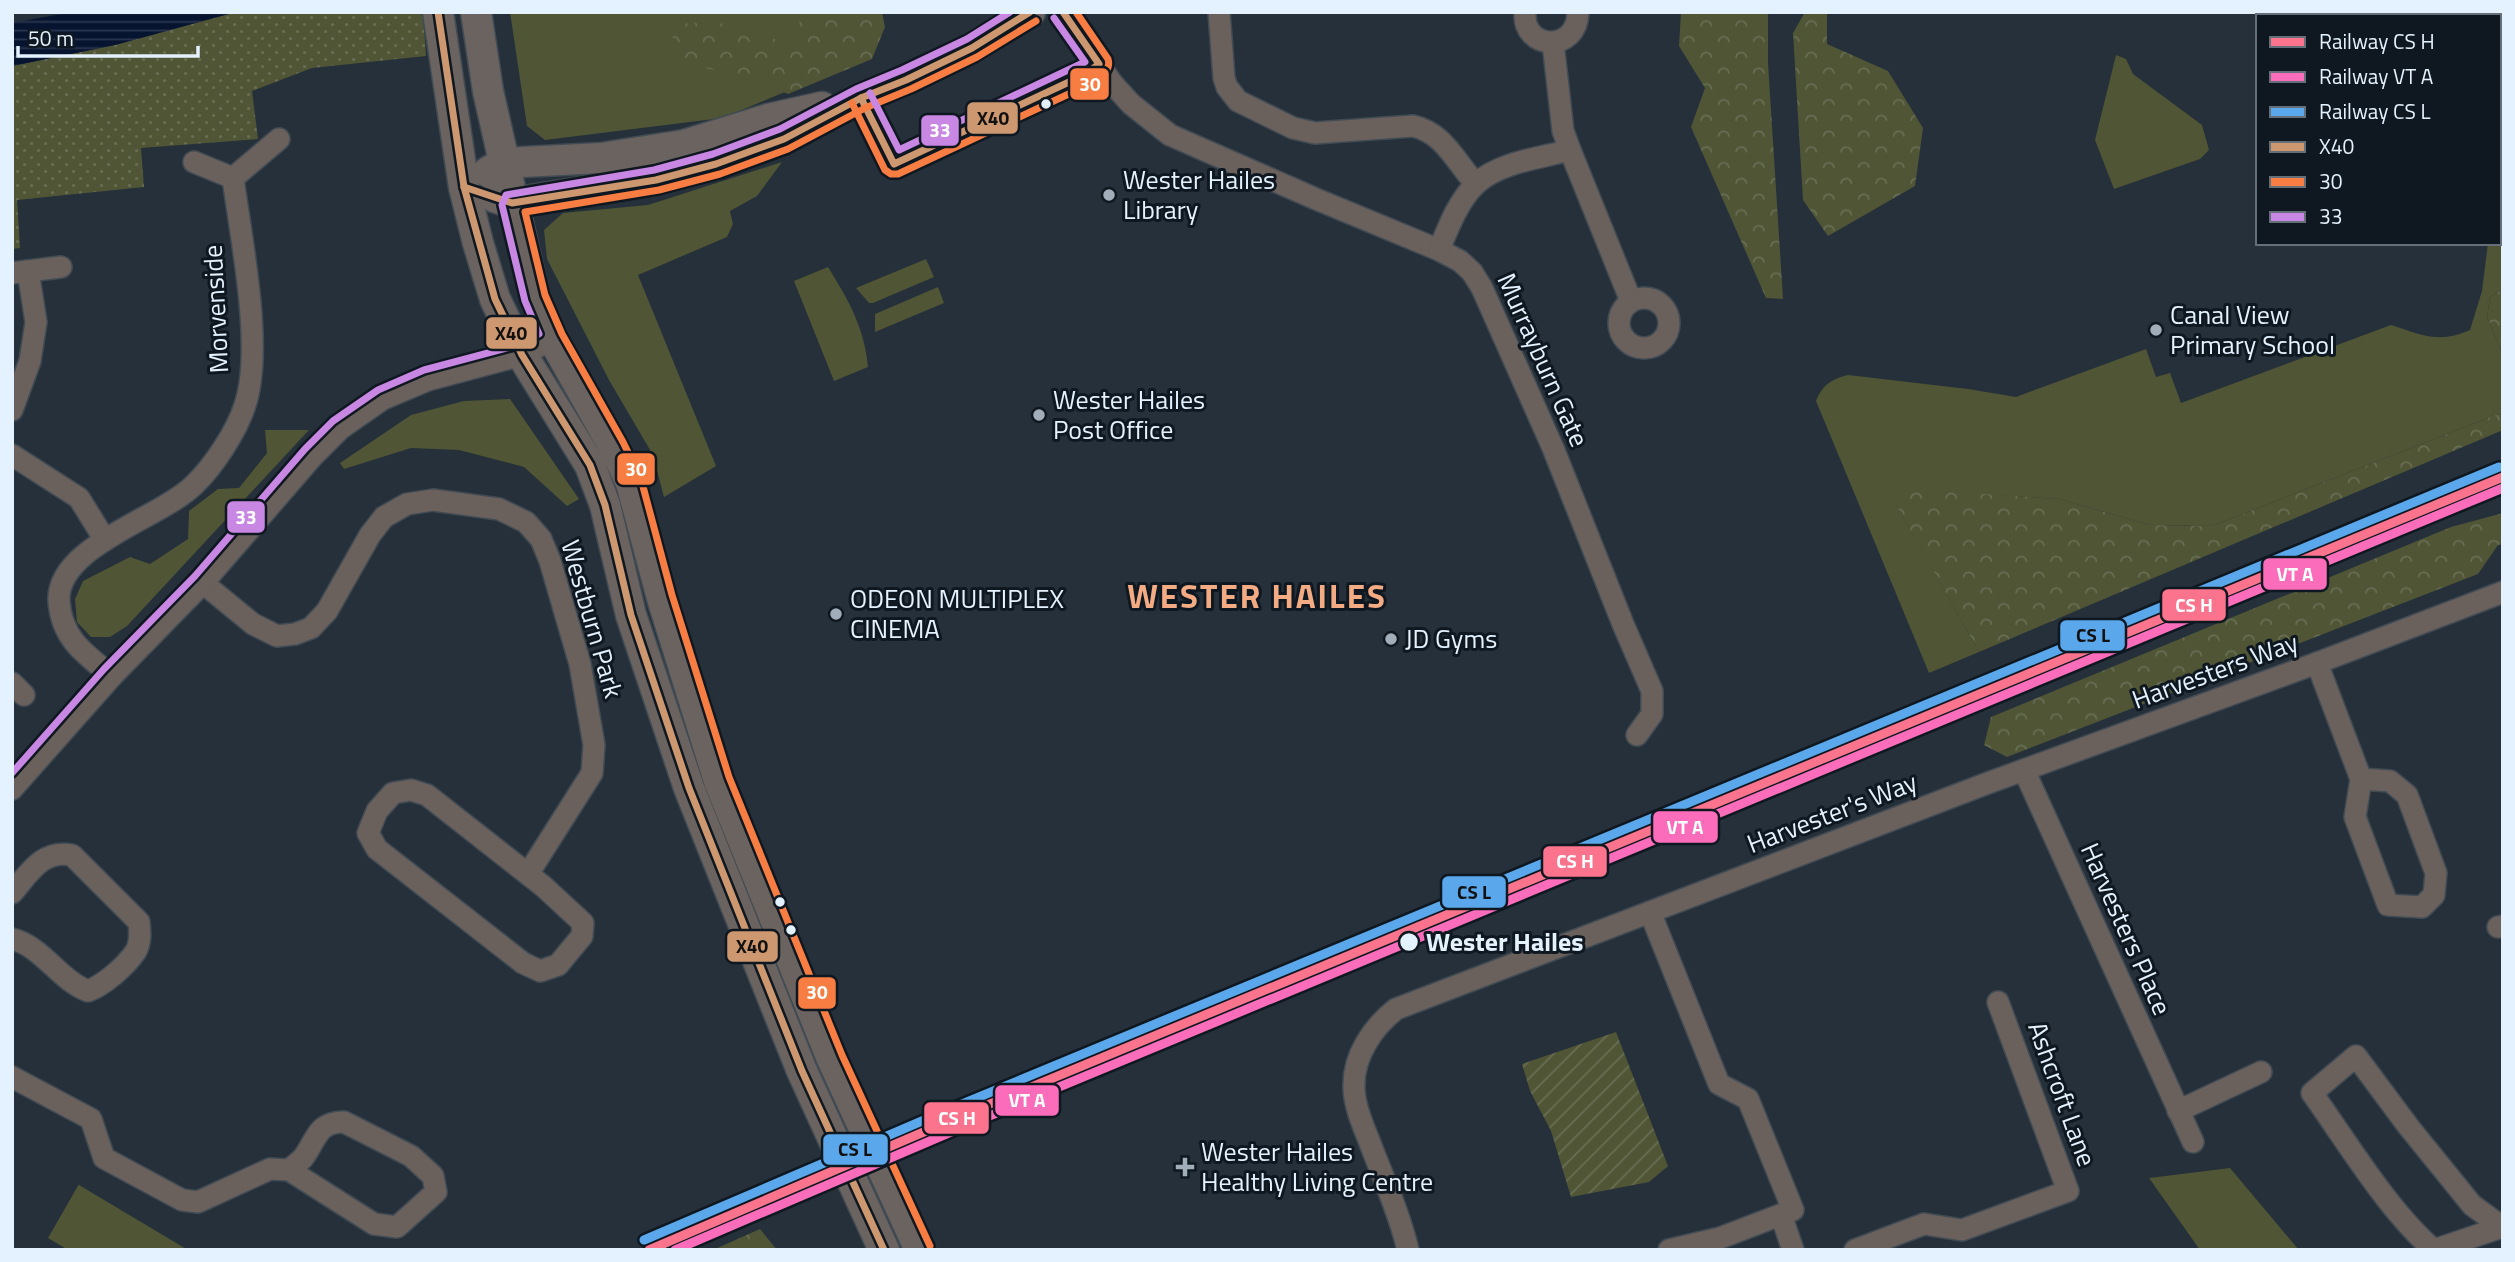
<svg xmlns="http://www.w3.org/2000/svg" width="2515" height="1262" font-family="'Titillium Web',sans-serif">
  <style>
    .grass { fill: #4f5535 }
    .forest { fill: url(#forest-crowns) }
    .park { fill: url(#park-dots) }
    .garden { fill: url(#garden-furrows) }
    .water { fill: url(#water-rules) }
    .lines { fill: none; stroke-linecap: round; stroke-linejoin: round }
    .street-casing { stroke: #414b54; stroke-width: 24 }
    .secondary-casing { stroke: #414b54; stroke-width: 33 }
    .street { stroke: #6a605c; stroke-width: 21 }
    .secondary { stroke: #6b635f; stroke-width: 30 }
    .bus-1-casing { stroke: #0f1820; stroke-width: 12 }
    .bus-2-casing { stroke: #0f1820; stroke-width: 12 }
    .bus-3-casing { stroke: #0f1820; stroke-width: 12 }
    .bus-1 { stroke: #cd976f; stroke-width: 7 }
    .bus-2 { stroke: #f77d43; stroke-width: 7 }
    .bus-3 { stroke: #c787e3; stroke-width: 7 }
    .rail-1-casing { stroke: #0f1820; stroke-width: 14 }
    .rail-2-casing { stroke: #0f1820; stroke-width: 14 }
    .rail-3-casing { stroke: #0f1820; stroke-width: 14 }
    .rail-1 { stroke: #fc738d; stroke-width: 9 }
    .rail-2 { stroke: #fb6dba; stroke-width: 9 }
    .rail-3 { stroke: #5aa8eb; stroke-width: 9 }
    .bus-dot { fill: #e4f1fe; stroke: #0f1820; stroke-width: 2.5 }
    .poi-dot { fill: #a1adb9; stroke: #0f1820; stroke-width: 2.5 }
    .labels { text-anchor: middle; stroke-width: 6; stroke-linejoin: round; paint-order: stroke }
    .poi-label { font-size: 26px; fill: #e4f1fe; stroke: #0f1820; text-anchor: start }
    .street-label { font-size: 26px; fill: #e4f1fe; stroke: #0f1820 }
    .stop-label { font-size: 26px; font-weight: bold; fill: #e4f1fe; stroke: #0f1820; text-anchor: start }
    .district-label { font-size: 33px; font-weight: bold; letter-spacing: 2px; fill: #f3ab83; stroke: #0f1820 }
    .line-badge { stroke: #0f1820; stroke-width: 2.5 }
    .badge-label { font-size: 19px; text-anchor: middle; font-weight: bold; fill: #fff }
    .pale-badge-label { font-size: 19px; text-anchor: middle; font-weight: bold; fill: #111 }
  </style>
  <defs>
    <pattern id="forest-crowns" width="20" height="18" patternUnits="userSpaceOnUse" patternTransform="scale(1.75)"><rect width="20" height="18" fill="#4f5535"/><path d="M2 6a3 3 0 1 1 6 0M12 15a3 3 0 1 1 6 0" fill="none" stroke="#686e53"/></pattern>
    <pattern id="park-dots" width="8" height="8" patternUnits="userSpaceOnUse" patternTransform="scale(1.75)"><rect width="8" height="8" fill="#4f5535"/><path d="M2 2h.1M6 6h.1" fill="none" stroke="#686e53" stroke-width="1.8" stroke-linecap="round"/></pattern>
    <pattern id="garden-furrows" width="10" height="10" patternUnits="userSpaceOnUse" patternTransform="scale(1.75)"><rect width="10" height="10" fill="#4f5535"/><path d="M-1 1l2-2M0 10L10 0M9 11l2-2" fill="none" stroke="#686e53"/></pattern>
    <pattern id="water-rules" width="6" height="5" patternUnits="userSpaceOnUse" patternTransform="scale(1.75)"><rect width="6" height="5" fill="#071430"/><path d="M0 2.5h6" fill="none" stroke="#2b374f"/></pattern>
  </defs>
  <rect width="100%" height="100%" fill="#25303a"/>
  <g class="grass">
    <path d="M 510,12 L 814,12 L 831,73 L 722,118 L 545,140 L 527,126 Z"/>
    <path d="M 2116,55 L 2126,59 L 2133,74 L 2202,125 L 2209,150 L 2200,159 L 2114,189 L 2095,140 Z"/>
    <path d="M 782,162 L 757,196 L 730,211 L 733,224 L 727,237 L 638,275 L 716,466 L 664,497 L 653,455 L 609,380 L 547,259 L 544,230 L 563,213 L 648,205 Z"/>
    <path d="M 2499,209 L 2503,211 L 2503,289 L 2490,297 L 2487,317 L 2503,355 L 2503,412 L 2212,526 L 2150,525 L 2059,499 L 1887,488 L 1979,652 L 1929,673 L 1816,401 C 1822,385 1832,379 1848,375 L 1968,389 L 2016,397 L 2146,349 L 2156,377 L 2170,373 L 2181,403 L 2391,325 C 2422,335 2439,344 2470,330 L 2482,291 L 2488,243 L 2499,243 Z"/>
    <path d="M 926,259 L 934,277 L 873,303 L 869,303 L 856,288 Z"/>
    <path d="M 828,267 C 849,301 864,327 868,367 L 834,381 L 794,281 Z"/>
    <path d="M 938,287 L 944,303 L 875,332 L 875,314 Z"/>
    <path d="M 510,399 L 579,499 L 567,506 L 524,467 L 459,450 L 411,448 L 344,469 L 340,463 L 411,415 L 464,401 Z"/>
    <path d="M 265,430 L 309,430 L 127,626 L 110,637 L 91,637 L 77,622 L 75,599 L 83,581 L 130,557 L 150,564 L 188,539 L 189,511 L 218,489 L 239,488 L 267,453 Z"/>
    <path d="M 2230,1168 L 2299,1250 L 2200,1250 L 2149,1178 Z"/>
    <path d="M 79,1184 L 79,1185 L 188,1250 L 68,1250 L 48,1238 Z"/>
  </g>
  <g class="forest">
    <path d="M 800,12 L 882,12 L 885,27 L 872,59 L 788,94 L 752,78 L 672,61 L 669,42 L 682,24 L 714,21 L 798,46 Z"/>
    <path d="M 1681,12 L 1768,12 L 1768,63 L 1783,299 L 1766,298 L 1691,127 L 1705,88 L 1679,46 Z"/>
    <path d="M 1805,12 L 1827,12 L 1827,44 L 1888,71 L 1923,128 L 1915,186 L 1828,236 L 1803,200 L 1793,33 Z"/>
    <path d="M 2499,34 L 2503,41 L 2503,184 L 2499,182 Z"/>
    <path d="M 2503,289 L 2503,355 L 2487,317 L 2490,297 Z"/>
    <path d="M 2503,412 L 2503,430 L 1979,652 L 1886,487 L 2059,499 L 2150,525 L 2212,526 Z"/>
    <path d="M 2503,513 L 2503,544 L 2498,545 L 2478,574 L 2007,757 L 1984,745 L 1991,717 L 2451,527 Z"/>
    <path d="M 760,1229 L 777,1250 L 713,1250 Z"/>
  </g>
  <path class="park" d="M 236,12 L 423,12 L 426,56 L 312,68 L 252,91 L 258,139 L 141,148 L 144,187 L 17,200 L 20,248 L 12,249 L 12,66 L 115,45 Z"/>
  <path class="garden" d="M 1616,1032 L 1668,1166 L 1649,1182 L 1571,1197 L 1551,1131 L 1530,1091 L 1522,1064 Z"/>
  <path class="water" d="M 72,12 L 236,12 L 115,45 L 12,66 L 12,23 Z"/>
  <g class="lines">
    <g class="street-casing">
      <g id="street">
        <path d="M 1063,12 L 1112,83 L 1131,104 L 1170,135 L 1316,199 L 1439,250 L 1460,261 L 1472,272 L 1482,288 L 1553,448 L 1623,624 L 1652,691 L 1652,714 L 1637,735"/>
        <path d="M 1219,12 L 1224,78 L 1227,87 L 1238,101 L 1293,128 L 1315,133 L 1413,126 C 1444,133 1455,161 1475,183"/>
        <path d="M 1525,12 C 1522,50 1577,54 1578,12"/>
        <path d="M 1553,43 L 1563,131 L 1570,150"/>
        <path d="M 194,162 L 233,178 L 279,139"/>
        <path d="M 1439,250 C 1448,228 1459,199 1477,183 C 1500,162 1541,158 1570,150 L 1631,301"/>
        <path d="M 28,271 L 61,267"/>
        <path d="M 12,273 L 28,271 L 36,322 L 30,361 L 12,410"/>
        <circle cx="1644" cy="323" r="25"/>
        <path d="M 12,455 L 79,498 L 105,540"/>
        <path d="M 203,583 L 253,624 L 277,636 L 295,634 L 311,628 L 327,611 L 370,535 L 384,517 L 407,504 L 433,500 L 499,509 L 526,522 L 541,539 L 550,561 L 580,664 L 594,745 L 592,773 L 528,874"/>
        <path d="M 2317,663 L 2361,779 L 2355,817 L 2388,905 L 2422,907 L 2434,895 L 2436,873 L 2407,795 L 2390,781 L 2361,779"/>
        <path d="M 112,676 C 85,654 62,639 59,602 C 55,547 159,519 194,485 C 213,467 237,431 245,405 C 264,348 241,239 233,178"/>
        <path d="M 12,683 L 24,695"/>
        <path d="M 2024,770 L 2193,1142"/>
        <path d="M 12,789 L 112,676 L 203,583 L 313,456 L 340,429 L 383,399 L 428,380 L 522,355 L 553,339"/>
        <path d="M 411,790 L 427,795 L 543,886 L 583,923 L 582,936 L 558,965 L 540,971 L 523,963 L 377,849 L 368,833 L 377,811 L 393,793 Z"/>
        <path d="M 12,893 C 30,872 42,850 72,855 L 139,922 C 140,931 141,942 136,951 C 126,966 104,985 88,991 C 59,980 42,946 12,939"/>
        <path d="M 1650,912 L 1719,1084 L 1748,1099 L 1793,1210 L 1720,1238 L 1669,1250"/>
        <path d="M 2498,927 L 2503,926"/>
        <path d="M 12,1077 L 91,1119 L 104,1158 L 182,1200 L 198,1202 L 270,1169 L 289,1170 L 374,1224 L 397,1227 L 436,1192 L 433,1176 L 411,1156 L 344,1122 C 316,1122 317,1140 303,1158 C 299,1162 294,1166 289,1170"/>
        <path d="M 2178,1111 L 2261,1072"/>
        <path d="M 1781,1215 L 1793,1250"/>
        <path d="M 2502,1227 L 2472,1205 L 2408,1126 L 2356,1056 L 2312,1093 C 2347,1142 2389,1212 2434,1250 L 2502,1227 L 2503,1227"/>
        <path d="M 1408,1250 C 1399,1212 1382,1175 1368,1138 C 1362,1123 1354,1104 1354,1087 C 1353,1056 1373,1027 1396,1009 L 1988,783 L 2317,663 L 2503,592"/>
        <path d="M 1855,1250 L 1924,1224 L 1962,1230 L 2068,1191 L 1998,1002"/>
      </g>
    </g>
    <g class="secondary-casing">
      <g id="secondary">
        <path d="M 438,12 L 464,187 L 478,243 L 495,299 L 522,355 L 590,465 L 605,505 L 631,615 L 689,788 L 802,1071 L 884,1250"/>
        <path d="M 476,12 L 488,91 L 535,298 L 553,339 L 614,447 L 631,483 L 662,598 L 719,781 L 832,1059 L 920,1250"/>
        <path d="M 488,172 L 503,163 L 601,158 L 684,145 L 768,119 L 822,107"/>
        <path d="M 494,197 L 512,203 L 656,180 L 716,164 L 784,139 L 861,98 L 906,80 L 972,48 L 1030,12"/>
      </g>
    </g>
    <use href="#street" class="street"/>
    <use href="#secondary" class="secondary"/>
    <g class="bus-1-casing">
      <g id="bus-1">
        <path d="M 438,12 L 464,187 L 495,299 L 522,355 L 590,465 L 605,505 L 631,615 L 689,788 L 802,1071 L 884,1250"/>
        <path d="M 861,98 L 894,164 L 1084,75 L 1099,64 L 1063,12"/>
        <path d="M 464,187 L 512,203 L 656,180 L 716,164 L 784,139 L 861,98 L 906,80 L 972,48 L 1030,12"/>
      </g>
    </g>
    <g class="bus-2-casing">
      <g id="bus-2">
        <path d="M 852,103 L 885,170 L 891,174 L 898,174 L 1088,85 C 1098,78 1112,72 1108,59 L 1076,12"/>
        <path d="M 930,1246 L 842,1055 L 729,777 L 672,595 L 641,479 L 623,442 L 562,334 L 545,295 L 525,212 L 659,190 L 720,174 L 788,149 L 865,108 L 911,89 L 977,57 L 1036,21"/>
      </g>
    </g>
    <g class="bus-3-casing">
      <g id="bus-3">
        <path d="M 870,93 L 899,150 L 1085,62 L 1054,18"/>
        <path d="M 12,773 L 104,669 L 195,576 L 305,449 L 333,421 L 378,390 L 424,370 L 518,345 L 539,334 L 525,301 L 502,205 L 506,195 L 654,170 L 713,154 L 780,129 L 856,89 L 902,70 L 967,39 L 1010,12"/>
      </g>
    </g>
    <use href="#bus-1" class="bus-1"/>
    <use href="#bus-2" class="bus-2"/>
    <use href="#bus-3" class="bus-3"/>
    <g class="rail-1-casing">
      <path id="rail-1" d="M 649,1250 L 954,1119 L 2503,477"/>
    </g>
    <g class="rail-2-casing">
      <path id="rail-2" d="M 675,1250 L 958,1129 L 2503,488"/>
    </g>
    <g class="rail-3-casing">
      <path id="rail-3" d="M 644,1240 L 950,1109 L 2499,467"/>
    </g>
    <use href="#rail-1" class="rail-1"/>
    <use href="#rail-2" class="rail-2"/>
    <use href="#rail-3" class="rail-3"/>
  </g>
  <g class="bus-dot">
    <circle cx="1046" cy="104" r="6"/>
    <circle cx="780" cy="902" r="6"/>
    <circle cx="791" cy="930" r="6"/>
    <circle cx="1409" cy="942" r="10"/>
  </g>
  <g class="poi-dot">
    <circle cx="1109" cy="195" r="7"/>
    <circle cx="2156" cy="330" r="7"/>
    <circle cx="1039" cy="415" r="7"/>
    <circle cx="836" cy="614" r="7"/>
    <circle cx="1391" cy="639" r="7"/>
    <path d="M1181.5 1156.5h7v7h7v7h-7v7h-7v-7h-7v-7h7z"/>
  </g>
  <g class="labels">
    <g class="poi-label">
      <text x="1123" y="189">Wester Hailes<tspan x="1123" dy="30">Library</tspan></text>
      <text x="2170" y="324">Canal View<tspan x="2170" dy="30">Primary School</tspan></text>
      <text x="1053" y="409">Wester Hailes<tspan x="1053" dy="30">Post Office</tspan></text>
      <text x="850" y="608">ODEON MULTIPLEX<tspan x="850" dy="30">CINEMA</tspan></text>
      <text x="1405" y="648">JD Gyms</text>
      <text x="1201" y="1161">Wester Hailes<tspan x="1201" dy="30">Healthy Living Centre</tspan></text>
    </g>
    <g class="street-label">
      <text transform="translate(216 309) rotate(-93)" y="9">Morvenside</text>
      <text transform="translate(1543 360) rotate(66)" y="9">Murrayburn Gate</text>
      <text transform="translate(592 619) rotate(74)" y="9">Westburn Park</text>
      <text transform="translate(2215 671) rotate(-20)" y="9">Harvesters Way</text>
      <text transform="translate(1832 813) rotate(-21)" y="9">Harvester's Way</text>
      <text transform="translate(2126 929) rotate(66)" y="9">Harvesters Place</text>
      <text transform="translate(2062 1094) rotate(70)" y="9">Ashcroft Lane</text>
    </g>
    <g class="stop-label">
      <text x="1426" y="951">Wester Hailes</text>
    </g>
    <g class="district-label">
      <text x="1257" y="608">WESTER HAILES</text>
    </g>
  </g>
  <g class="line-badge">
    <rect x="1069" y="67" width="41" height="34" rx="7" fill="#f77d43"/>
    <rect x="966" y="101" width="53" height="34" rx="7" fill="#cd976f"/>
    <rect x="920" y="114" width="40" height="33" rx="7" fill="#c787e3"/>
    <rect x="485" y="316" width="53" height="34" rx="7" fill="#cd976f"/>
    <rect x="616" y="452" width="40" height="34" rx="7" fill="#f77d43"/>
    <rect x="226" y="500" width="40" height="34" rx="7" fill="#c787e3"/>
    <rect x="2262" y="557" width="66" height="34" rx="7" fill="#fb6dba"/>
    <rect x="2161" y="588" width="66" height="34" rx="7" fill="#fc738d"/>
    <rect x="2059" y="619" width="67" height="33" rx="7" fill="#5aa8eb"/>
    <rect x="1652" y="810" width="67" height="34" rx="7" fill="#fb6dba"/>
    <rect x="1542" y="845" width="66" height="33" rx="7" fill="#fc738d"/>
    <rect x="1441" y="875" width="66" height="34" rx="7" fill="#5aa8eb"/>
    <rect x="726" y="930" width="53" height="33" rx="7" fill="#cd976f"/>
    <rect x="797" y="976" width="40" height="34" rx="7" fill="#f77d43"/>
    <rect x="994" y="1084" width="66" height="33" rx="7" fill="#fb6dba"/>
    <rect x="923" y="1101" width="67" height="34" rx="7" fill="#fc738d"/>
    <rect x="822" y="1133" width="67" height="33" rx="7" fill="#5aa8eb"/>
  </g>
  <g class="badge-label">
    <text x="1090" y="91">30</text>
    <text x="940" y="137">33</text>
    <text x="636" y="476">30</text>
    <text x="246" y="524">33</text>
    <text x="2295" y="581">VT A</text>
    <text x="2194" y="612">CS H</text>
    <text x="1685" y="834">VT A</text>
    <text x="1575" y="868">CS H</text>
    <text x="817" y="999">30</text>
    <text x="1027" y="1107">VT A</text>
    <text x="957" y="1125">CS H</text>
  </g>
  <g class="pale-badge-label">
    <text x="993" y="125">X40</text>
    <text x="511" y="340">X40</text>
    <text x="2093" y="642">CS L</text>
    <text x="1474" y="899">CS L</text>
    <text x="752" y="953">X40</text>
    <text x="855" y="1156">CS L</text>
  </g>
  <rect width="2515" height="1262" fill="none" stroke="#e4f1fe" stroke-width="28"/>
  <rect x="2256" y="14" width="245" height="231" fill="#0f1820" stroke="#646f79" stroke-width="2"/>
  <rect x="2270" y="37" width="35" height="10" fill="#fc738d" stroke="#646f79" stroke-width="2"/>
  <text x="2319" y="49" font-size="21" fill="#e4f1fe">Railway CS H</text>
  <rect x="2270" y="72" width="35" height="10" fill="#fb6dba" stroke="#646f79" stroke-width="2"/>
  <text x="2319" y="84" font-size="21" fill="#e4f1fe">Railway VT A</text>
  <rect x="2270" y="107" width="35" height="10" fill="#5aa8eb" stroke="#646f79" stroke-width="2"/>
  <text x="2319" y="119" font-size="21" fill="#e4f1fe">Railway CS L</text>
  <rect x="2270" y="142" width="35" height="10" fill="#cd976f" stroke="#646f79" stroke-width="2"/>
  <text x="2319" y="154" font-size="21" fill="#e4f1fe">X40</text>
  <rect x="2270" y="177" width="35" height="10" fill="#f77d43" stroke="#646f79" stroke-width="2"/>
  <text x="2319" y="189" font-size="21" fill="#e4f1fe">30</text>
  <rect x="2270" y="212" width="35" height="10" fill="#c787e3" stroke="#646f79" stroke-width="2"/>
  <text x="2319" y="224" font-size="21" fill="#e4f1fe">33</text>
  <path d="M18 46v10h180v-10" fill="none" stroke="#e4f1fe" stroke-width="3.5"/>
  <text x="28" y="46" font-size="21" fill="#e4f1fe" stroke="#0f1820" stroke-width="5" paint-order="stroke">50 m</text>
</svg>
